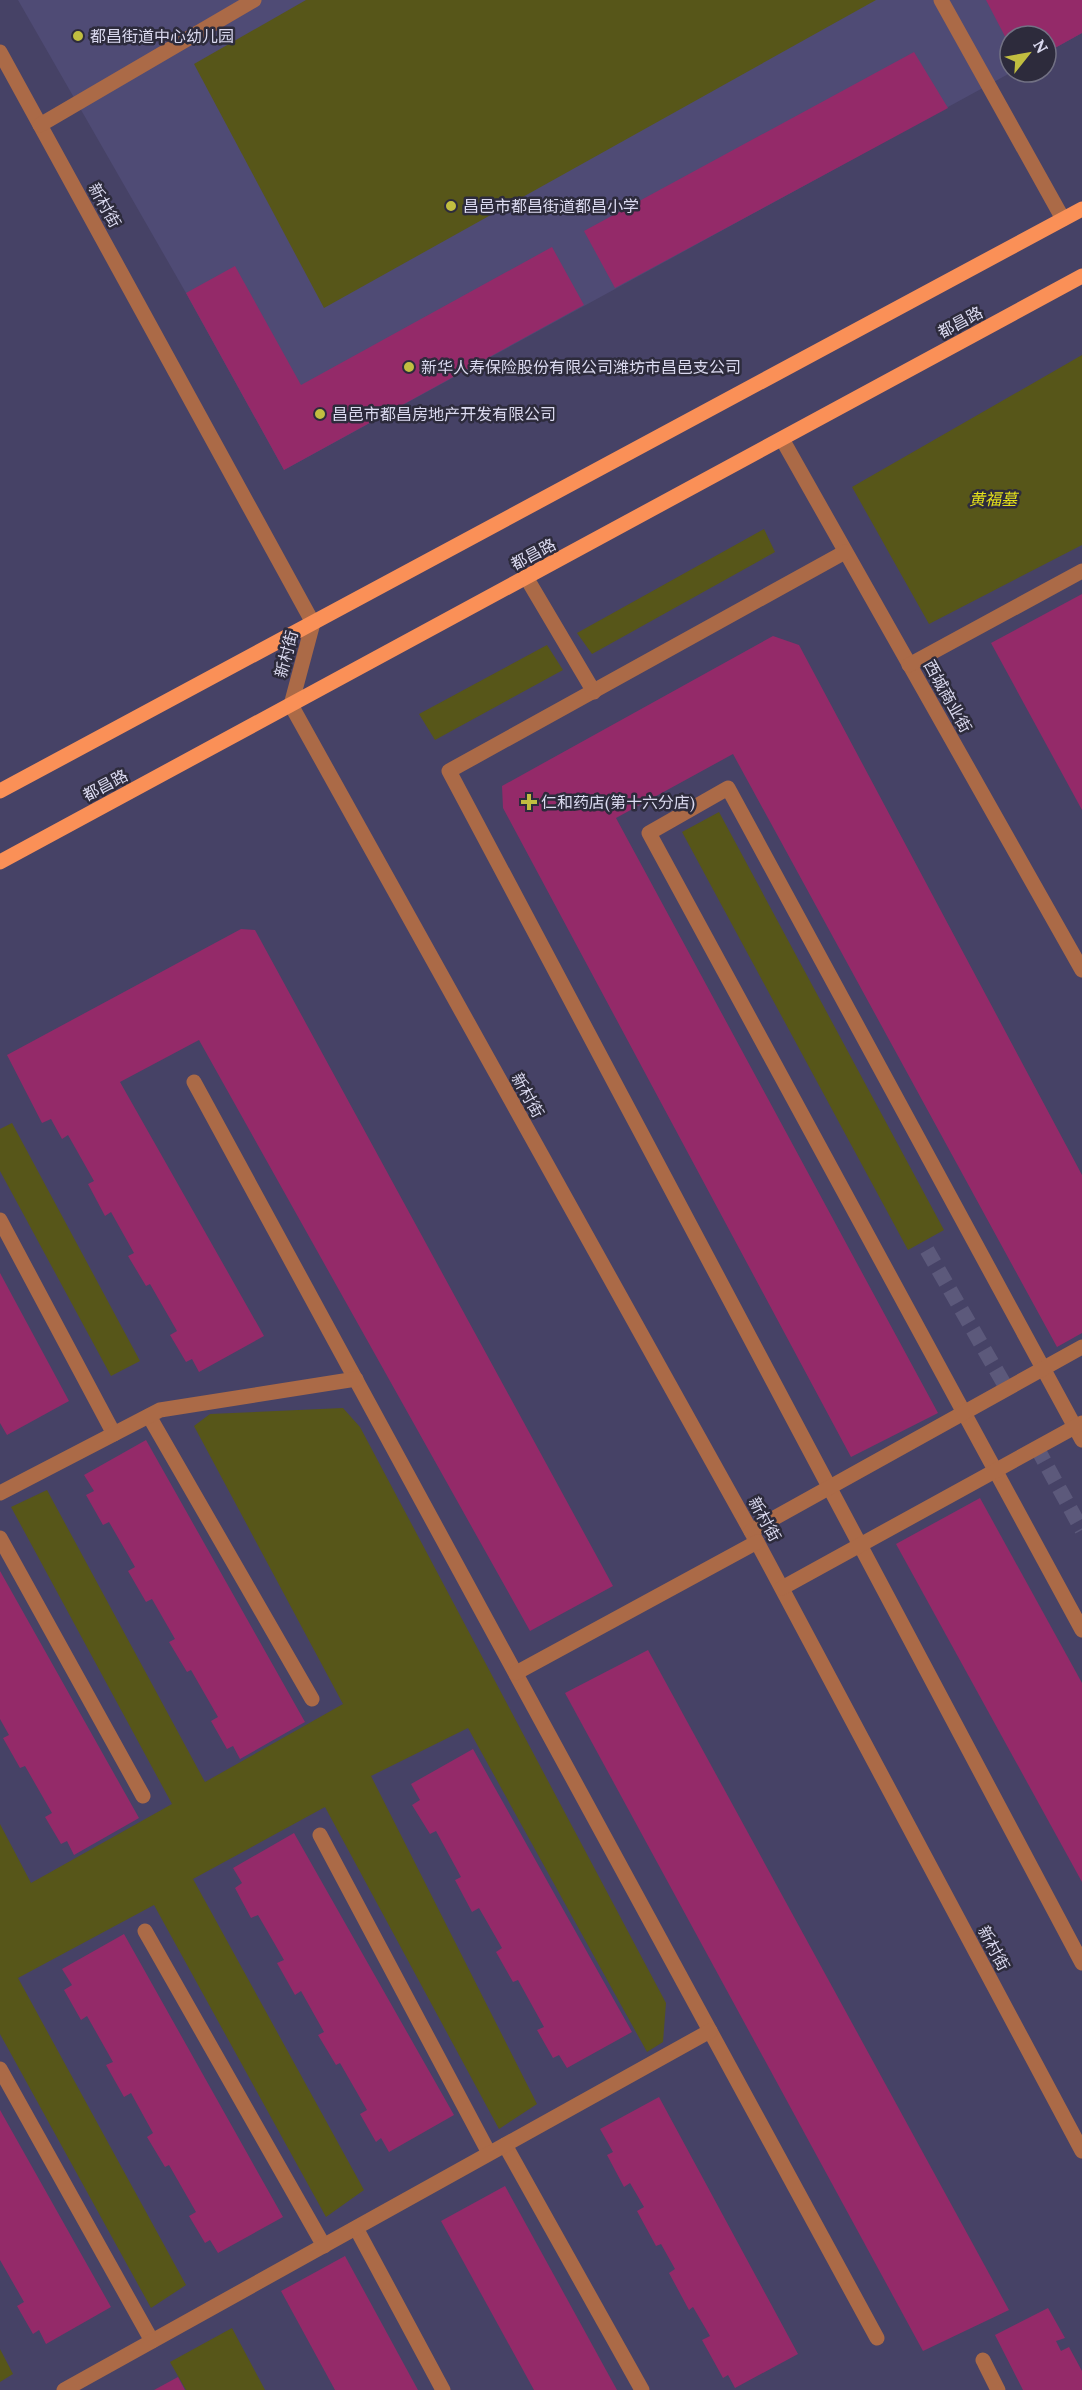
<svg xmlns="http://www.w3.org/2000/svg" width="1082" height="2390" font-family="Lora,'Noto Sans SC',serif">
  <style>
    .built { fill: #4f4b75 }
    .green { fill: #575619 }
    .building { fill: #942a69 }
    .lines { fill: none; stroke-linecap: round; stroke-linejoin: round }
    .minor-tunnel { stroke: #5c597b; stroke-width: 15; stroke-dasharray: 15 8; stroke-linecap: butt }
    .minor { stroke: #ab6a47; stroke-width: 15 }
    .major { stroke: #fa9057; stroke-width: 15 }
    .poi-dot { fill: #c1be40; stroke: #2d2b3c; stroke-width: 2 }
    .labels { text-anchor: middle; stroke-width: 5; stroke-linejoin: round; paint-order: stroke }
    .poi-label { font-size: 16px; fill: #dad9ef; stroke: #2d2b3c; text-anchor: start }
    .street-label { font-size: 16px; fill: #dad9ef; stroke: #2d2b3c }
    .park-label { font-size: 16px; font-style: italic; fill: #e4e01a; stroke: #2d2b3c }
  </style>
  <rect width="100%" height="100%" fill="#464266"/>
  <path class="built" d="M 18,0 L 1082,0 L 1082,33 L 1046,53 L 1046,36 L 1010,36 L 1012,72 L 284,470 L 186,293 Z"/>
  <g class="green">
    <path d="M 306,0 L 876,0 L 324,308 L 194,64 Z"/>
    <path d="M 1082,355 L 1082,545 L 929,624 L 852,487 Z"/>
    <path d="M 764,529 L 775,552 L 592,654 L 577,633 Z"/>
    <path d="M 547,645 L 563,670 L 435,740 L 419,714 Z"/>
    <path d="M 719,812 L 944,1230 L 908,1250 L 682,832 Z"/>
    <path d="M 12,1123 L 140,1361 L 111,1376 L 0,1171 L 0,1129 Z"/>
    <path d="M 343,1408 L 360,1427 L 666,2003 L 663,2042 L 647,2052 L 468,1728 L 371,1776 L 537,2104 L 499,2129 L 325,1807 L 193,1879 L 364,2190 L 326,2217 L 154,1905 L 18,1978 L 186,2285 L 151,2308 L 0,2034 L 0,1824 L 31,1883 L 172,1804 L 11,1507 L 47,1490 L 205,1782 L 343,1704 L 194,1426 L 210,1414 Z"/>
    <path d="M 232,2328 L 265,2390 L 186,2390 L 170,2362 Z"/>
    <path d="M 0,2349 L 13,2374 L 0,2382 Z"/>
  </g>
  <g class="building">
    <path d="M 986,0 L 1082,0 L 1082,33 L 1046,53 L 1046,36 L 1010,36 L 1010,46 Z"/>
    <path d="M 914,52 L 948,108 L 615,288 L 584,231 Z"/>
    <path d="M 552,247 L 584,305 L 284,470 L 186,293 L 235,266 L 301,385 Z"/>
    <path d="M 1082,594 L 1082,810 L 991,643 Z"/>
    <path d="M 773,636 L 799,645 L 1082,1175 L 1082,1333 L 1057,1347 L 733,754 L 616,818 L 938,1413 L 851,1457 L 503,808 L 502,786 Z"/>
    <path d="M 241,929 L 255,930 L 613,1586 L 530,1631 L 199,1040 L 120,1082 L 264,1336 L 199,1372 L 192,1359 L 186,1362 L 170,1335 L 177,1331 L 150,1284 L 146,1286 L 128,1256 L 134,1253 L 111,1212 L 105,1216 L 88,1184 L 94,1181 L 68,1135 L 62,1139 L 51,1119 L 42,1123 L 7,1055 Z"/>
    <path d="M 0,1273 L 69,1401 L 7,1435 L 0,1423 Z"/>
    <path d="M 146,1440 L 305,1722 L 240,1759 L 233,1746 L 227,1749 L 211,1721 L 218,1717 L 191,1670 L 187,1672 L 169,1642 L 175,1639 L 152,1599 L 146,1602 L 128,1571 L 135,1567 L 109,1522 L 103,1525 L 86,1495 L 94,1491 L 84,1475 Z"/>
    <path d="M 980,1498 L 1082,1683 L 1082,1882 L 896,1544 Z"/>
    <path d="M 0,1571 L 139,1818 L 74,1855 L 67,1841 L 61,1844 L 45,1817 L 52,1813 L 25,1766 L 20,1768 L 3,1738 L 9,1735 L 0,1719 Z"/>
    <path d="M 648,1650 L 1009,2310 L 923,2351 L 565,1693 Z"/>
    <path d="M 473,1749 L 632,2032 L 567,2068 L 559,2055 L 553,2058 L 537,2030 L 544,2027 L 518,1980 L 513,1982 L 496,1952 L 502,1948 L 479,1908 L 472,1912 L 455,1880 L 461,1877 L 436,1831 L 430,1834 L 412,1805 L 420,1800 L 411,1784 Z"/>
    <path d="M 294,1833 L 454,2115 L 389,2152 L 381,2138 L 376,2142 L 360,2114 L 367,2110 L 340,2063 L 336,2065 L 318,2035 L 324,2032 L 301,1991 L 295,1995 L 277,1963 L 284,1960 L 258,1915 L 251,1918 L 235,1888 L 242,1883 L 233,1868 Z"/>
    <path d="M 124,1934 L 283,2217 L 218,2253 L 210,2240 L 205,2243 L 189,2216 L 196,2212 L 169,2165 L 165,2167 L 147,2137 L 153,2133 L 131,2093 L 124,2097 L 106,2065 L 113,2062 L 87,2016 L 81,2020 L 64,1990 L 72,1985 L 62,1969 Z"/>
    <path d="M 659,2097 L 798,2354 L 735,2388 L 728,2375 L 723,2378 L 702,2340 L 710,2336 L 693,2307 L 689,2310 L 669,2273 L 675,2269 L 661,2244 L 656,2246 L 637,2211 L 644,2207 L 630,2183 L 624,2187 L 607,2155 L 613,2152 L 600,2129 Z"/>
    <path d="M 0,2110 L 111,2307 L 46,2344 L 39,2330 L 33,2334 L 17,2306 L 24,2302 L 0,2260 Z"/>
    <path d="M 505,2186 L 617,2390 L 534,2390 L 441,2221 Z"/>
    <path d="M 345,2256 L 418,2390 L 335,2390 L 281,2291 Z"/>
    <path d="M 1048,2308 L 1065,2338 L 1056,2341 L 1061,2351 L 1069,2347 L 1082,2371 L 1082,2390 L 1023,2390 L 995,2335 Z"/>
    <path d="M 178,2377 L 185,2390 L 154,2390 Z"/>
  </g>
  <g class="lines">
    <g class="minor-tunnel">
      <path d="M 927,1250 L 1007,1389"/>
      <path d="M 1037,1448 L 1082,1530"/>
    </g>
    <g class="minor">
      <path d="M 941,0 L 1063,219"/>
      <path d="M 0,52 L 313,623 L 291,705 L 757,1542 L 1082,2151"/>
      <path d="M 40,125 L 254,0"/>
      <path d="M 782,439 L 1082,970"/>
      <path d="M 845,552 L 449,771 L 1082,1963"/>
      <path d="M 526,577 L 594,692"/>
      <path d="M 909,665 L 1082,571"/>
      <path d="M 194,1082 L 877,2338"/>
      <path d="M 0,1220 L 114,1434"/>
      <path d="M 149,1416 L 312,1699"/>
      <path d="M 1082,1440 L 728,788 L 649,833 L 1082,1630"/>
      <path d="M 0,1493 L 160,1410 L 356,1379"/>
      <path d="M 751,1531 L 1082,1347"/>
      <path d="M 0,1538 L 143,1796"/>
      <path d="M 782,1588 L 1082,1423"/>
      <path d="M 516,1673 L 757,1542"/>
      <path d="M 320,1835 L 489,2153"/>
      <path d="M 145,1931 L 324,2246"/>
      <path d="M 0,2069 L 152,2341"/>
      <path d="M 505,2145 L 642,2390"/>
      <path d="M 356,2228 L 443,2390"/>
      <path d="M 983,2360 L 998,2390"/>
      <path d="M 64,2390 L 710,2031"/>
    </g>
    <g class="major">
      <path d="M 0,791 L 1082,209"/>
      <path d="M 0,862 L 1082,276"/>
    </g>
  </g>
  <g class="poi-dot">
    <circle cx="78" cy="36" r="6"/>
    <circle cx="451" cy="206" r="6"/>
    <circle cx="409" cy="367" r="6"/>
    <circle cx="320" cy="414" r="6"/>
    <path d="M526 793h6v6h6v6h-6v6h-6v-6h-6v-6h6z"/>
  </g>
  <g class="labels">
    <g class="poi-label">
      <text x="90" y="42">都昌街道中心幼儿园</text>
      <text x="463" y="212">昌邑市都昌街道都昌小学</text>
      <text x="421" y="373">新华人寿保险股份有限公司潍坊市昌邑支公司</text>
      <text x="332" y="420">昌邑市都昌房地产开发有限公司</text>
      <text x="541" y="808">仁和药店(第十六分店)</text>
    </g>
    <g class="street-label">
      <text transform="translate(105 205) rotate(61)" y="6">新村街</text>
      <text transform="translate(960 322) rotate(-28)" y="6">都昌路</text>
      <text transform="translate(533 554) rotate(-28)" y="6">都昌路</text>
      <text transform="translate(286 654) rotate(-75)" y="6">新村街</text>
      <text transform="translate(948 696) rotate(61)" y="6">西城商业街</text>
      <text transform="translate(105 785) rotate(-28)" y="6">都昌路</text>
      <text transform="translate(528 1095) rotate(61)" y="6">新村街</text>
      <text transform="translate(765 1519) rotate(61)" y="6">新村街</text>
      <text transform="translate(994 1948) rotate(62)" y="6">新村街</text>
    </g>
    <g class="park-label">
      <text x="993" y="505">黄福墓</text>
    </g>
  </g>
  <g transform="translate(1028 54) rotate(59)"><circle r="28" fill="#2d2b3c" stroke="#727184" stroke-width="1.5"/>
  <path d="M0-4.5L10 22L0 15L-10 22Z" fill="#c1be40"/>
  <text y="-9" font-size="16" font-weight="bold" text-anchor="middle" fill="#dad9ef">N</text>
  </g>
</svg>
